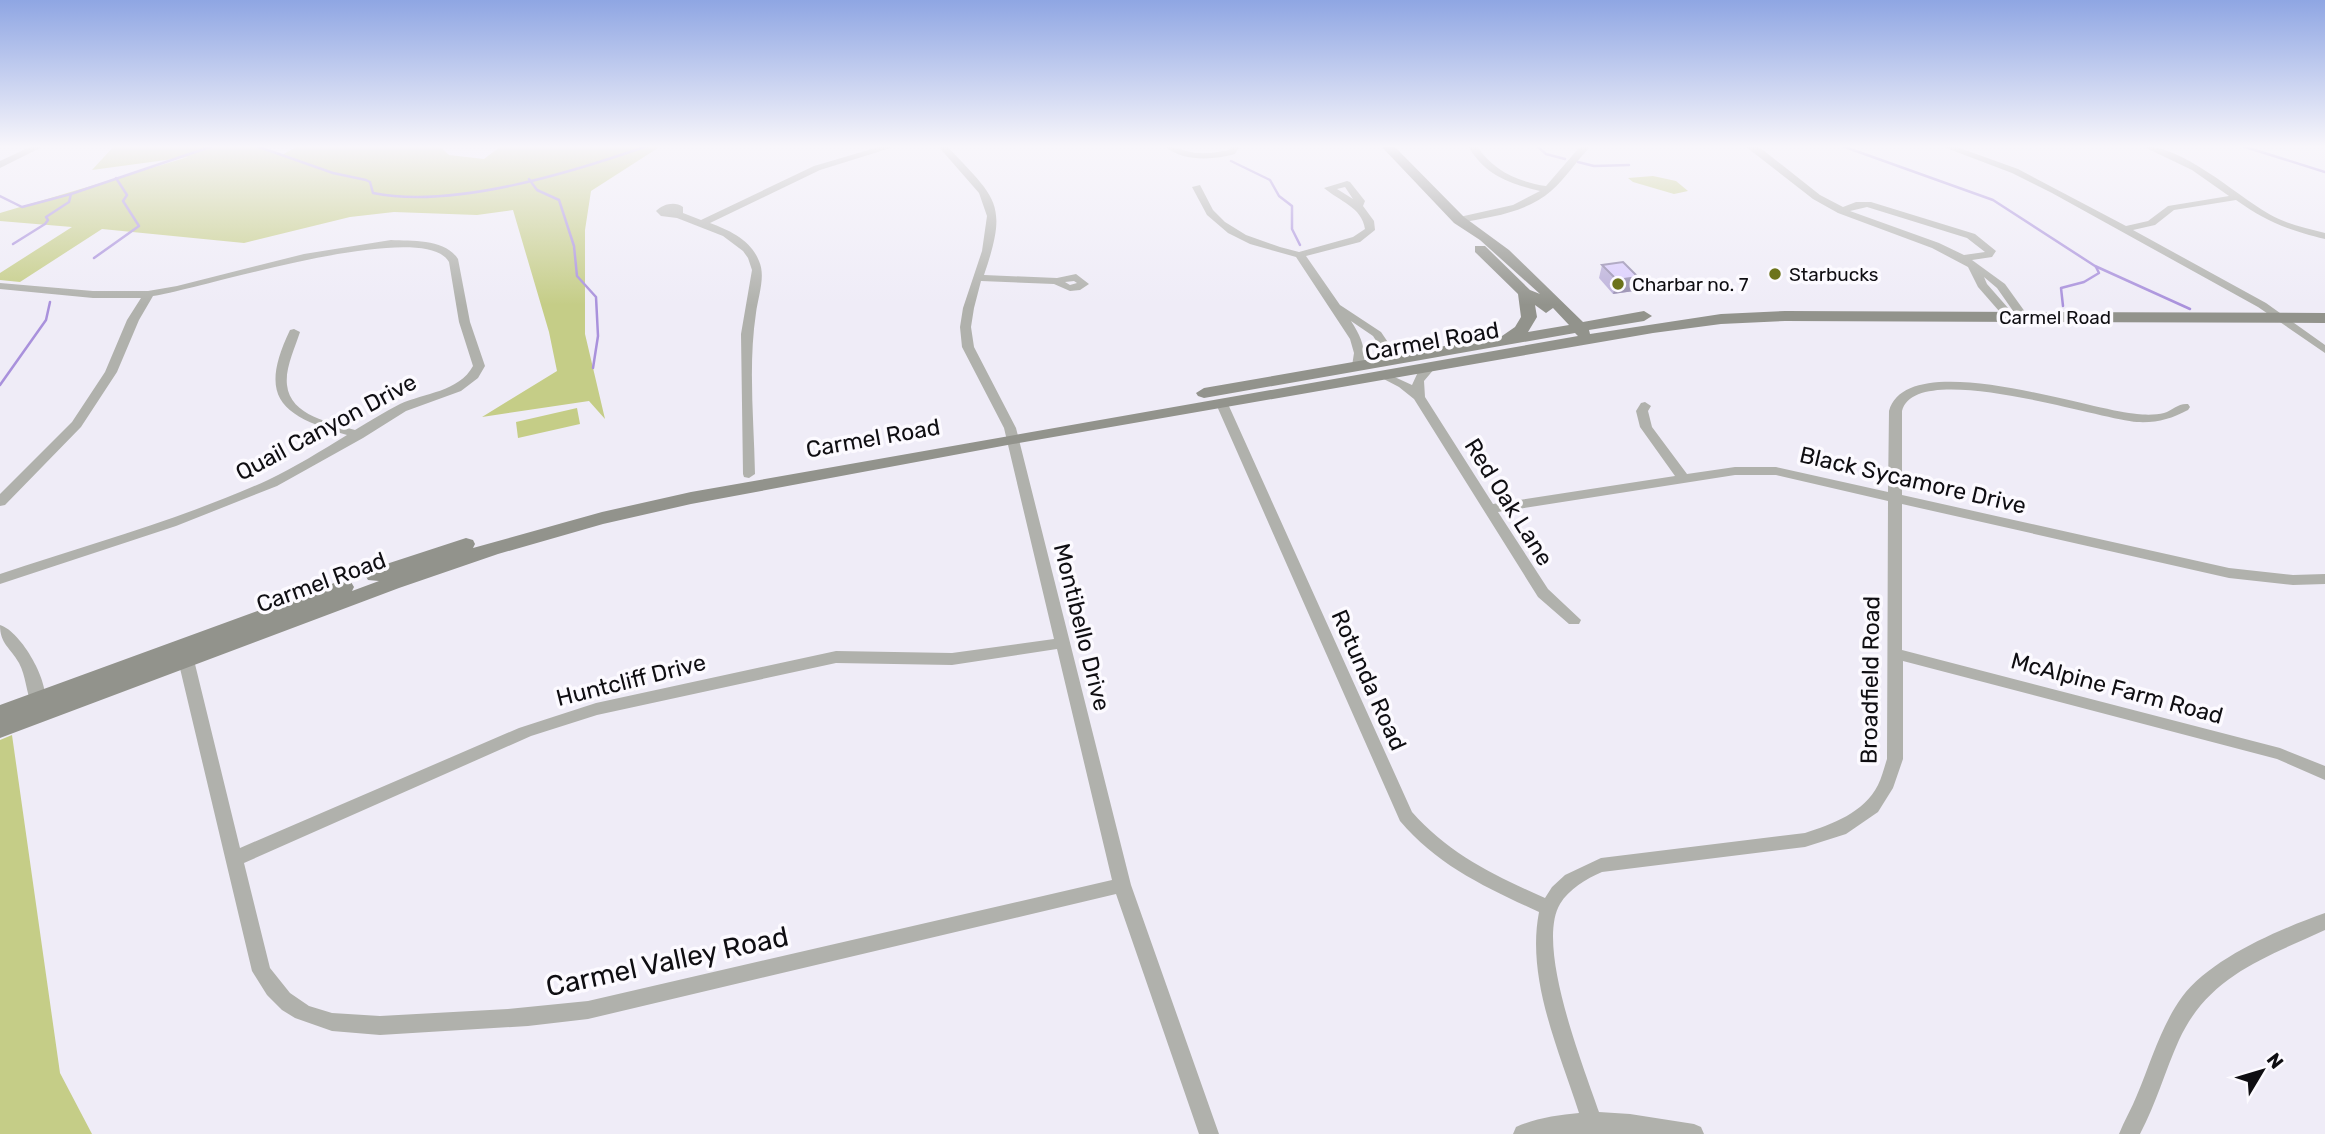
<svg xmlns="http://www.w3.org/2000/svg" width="2325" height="1134" font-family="Rubik,sans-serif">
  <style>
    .green { fill: #c5cd87 }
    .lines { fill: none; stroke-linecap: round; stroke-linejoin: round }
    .stream { stroke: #a991dc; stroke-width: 2.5 }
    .minor { fill: #b0b1ac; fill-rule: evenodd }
    .secondary { fill: #92938c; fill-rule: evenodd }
    .wall { fill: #bcb1da }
    .shaded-wall { fill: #9990b1 }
    .building { fill: #dbcefd; stroke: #9990b1; stroke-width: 2 }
    .poi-dot { fill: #6c731b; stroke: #fcfaff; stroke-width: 2.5 }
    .labels { text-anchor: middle; stroke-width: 7; stroke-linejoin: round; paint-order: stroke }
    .far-poi-label { font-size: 19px; fill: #0f0e12; stroke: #fcfaff; text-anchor: start }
    .far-street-label { font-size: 19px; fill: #0f0e12; stroke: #fcfaff }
    .street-label { font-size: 23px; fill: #0f0e12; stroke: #fcfaff }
    .near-street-label { font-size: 28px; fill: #0f0e12; stroke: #fcfaff }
  </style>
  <rect width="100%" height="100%" fill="#efecf7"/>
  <g class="green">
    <path d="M 114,146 L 259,146 L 282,155 L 298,146 L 439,146 L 449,155 L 484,159 L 501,146 L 661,146 L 591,191 L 585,230 L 585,334 L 605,419 L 589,401 L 482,417 L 557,371 L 549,332 L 513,210 L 477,215 L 394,212 L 350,217 L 244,243 L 102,229 L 20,282 L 0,280 L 0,273 L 72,227 L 0,221 L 0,213 L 188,157 L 92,170 Z"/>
    <path d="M 1653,176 L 1676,181 L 1688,191 L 1674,194 L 1633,182 L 1628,178 Z"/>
    <path d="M 577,408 L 580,424 L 518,438 L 516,422 Z"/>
    <path d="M 12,735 L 60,1073 L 92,1134 L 0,1134 L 0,740 Z"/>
  </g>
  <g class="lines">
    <g class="stream">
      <path d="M 256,146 L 333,173 L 366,180 L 370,182 L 373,193 C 453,209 570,173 647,146"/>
      <path d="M 1537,146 L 1546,154 L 1565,159"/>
      <path d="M 1842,146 L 1993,200 L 2095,266 L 2190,309"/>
      <path d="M 2242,146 L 2325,172"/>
      <path d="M 1231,161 L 1270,180 L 1279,196 L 1292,206 L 1292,229 L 1300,245"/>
      <path d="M 1578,162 L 1594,166 L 1629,165"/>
      <path d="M 529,179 L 537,190 L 559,200 L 574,246 L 577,276 L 596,297 L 598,336 L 593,368"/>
      <path d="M 0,196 L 22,207 L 71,194 L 213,146"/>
      <path d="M 13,244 L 45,224 L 48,220 L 46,217 L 69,202 L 71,194"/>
      <path d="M 94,258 L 139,226 L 123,201 L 127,195 L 116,178"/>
      <path d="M 2063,306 L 2061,288 L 2084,282 L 2099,273 L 2096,267"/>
      <path d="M 0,385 L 46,320 L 50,302"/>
    </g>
    <g class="minor">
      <path d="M 32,146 L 44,146 L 0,168 L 0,161 Z"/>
      <path d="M 882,146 L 897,146 L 820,170 L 710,223 C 729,230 751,240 759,261 C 766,276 758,297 756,313 C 748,365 754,421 755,474 L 749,478 L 744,477 L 743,474 L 741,334 L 752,270 L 748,258 L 743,251 L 723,236 L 677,218 L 661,216 L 656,211 C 663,204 675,201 683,207 L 683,213 L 701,220 L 814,166 Z"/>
      <path d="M 938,146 L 947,146 C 996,199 1009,202 984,275 L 1057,278 L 1076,274 L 1089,284 L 1080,290 L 1070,291 L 1054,284 L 981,281 L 974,308 L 971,327 L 974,347 L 1016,428 L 1131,885 L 1219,1134 L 1199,1134 L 1116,894 L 588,1019 L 528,1026 L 380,1035 L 332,1031 L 295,1018 L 282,1010 L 267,995 L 252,971 L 178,660 L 181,656 L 191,656 L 194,660 L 240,848 L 519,728 L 596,703 L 836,651 L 952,653 L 1054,639 L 1004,428 L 962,347 L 960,327 L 963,308 L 982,251 L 987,216 L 979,193 ZM 1074,281 L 1077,283 L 1070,285 L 1065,282 ZM 1057,649 L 1112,880 L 588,1001 L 508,1009 L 380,1016 L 332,1013 L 309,1006 L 290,993 L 270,968 L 244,863 L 531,736 L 597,715 L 836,663 L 952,665 Z"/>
      <path d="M 1164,146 C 1173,146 1178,149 1187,151 C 1200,155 1215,153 1229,150 L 1231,146 L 1240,146 L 1235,154 C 1212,160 1184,162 1164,146 Z"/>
      <path d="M 1468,146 L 1477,146 C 1492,170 1518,182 1546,186 L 1578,149 L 1581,146 L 1591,146 C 1577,160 1566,178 1551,191 C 1526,213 1490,217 1459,223 L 1455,222 L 1455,218 L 1513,205 L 1540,191 C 1508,183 1485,175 1468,146 Z"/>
      <path d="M 1745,146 L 1756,146 L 1763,150 L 1820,195 L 1843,207 L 1856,202 L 1871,202 L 1975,234 L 1996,251 L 1992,257 L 1972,260 L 2005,284 L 2028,316 L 2026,318 L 2018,318 L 1997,288 L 1984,277 L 1987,284 L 2016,317 L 2010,320 L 2006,319 L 1978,287 L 1968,267 L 1932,248 L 1838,213 L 1813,199 ZM 1867,207 L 1967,238 L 1985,252 L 1964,255 L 1939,243 L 1850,211 Z"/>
      <path d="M 1941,146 L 1954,146 L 2018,169 L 2126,226 L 2148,221 L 2168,206 L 2229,196 L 2192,170 L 2142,146 C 2184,146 2233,193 2269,214 C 2286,224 2306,228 2325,233 L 2325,239 C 2288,230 2267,222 2236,200 L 2174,210 L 2155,225 L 2133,230 L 2266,303 L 2325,345 L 2325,353 L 2258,307 L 2052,193 L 2012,173 Z"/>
      <path d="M 1347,181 L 1350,182 L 1365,201 L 1363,206 L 1374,221 L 1375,230 L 1360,242 L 1306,256 L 1340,305 L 1381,332 L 1400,360 L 1394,363 L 1390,362 L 1373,336 L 1351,321 C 1361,336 1366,349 1364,366 L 1358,369 L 1352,366 L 1354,353 L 1350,339 L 1296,257 L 1250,244 L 1228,233 L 1207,215 L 1192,187 L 1200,185 L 1213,210 L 1225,222 L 1246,235 L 1280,247 L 1299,252 L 1353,237 L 1365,229 C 1362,207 1339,201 1324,188 ZM 1345,187 L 1353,199 L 1337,189 Z"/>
      <path d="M 391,240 C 413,241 445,239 458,259 L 470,322 L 485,366 L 478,378 L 461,391 L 406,411 L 363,438 L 277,486 L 176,526 L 0,584 L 0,574 C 90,544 182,519 268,480 C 295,467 321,451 347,435 C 282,416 257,399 290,330 L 294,329 L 300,332 C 295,348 285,368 287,385 C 290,416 332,423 355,430 C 370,421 384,412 400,404 C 424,393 459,392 473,366 L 459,322 L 449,262 C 424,217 200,289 153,296 L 139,320 L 117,372 L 81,427 L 5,505 L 0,506 L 0,494 L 72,422 L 105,372 L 127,320 L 141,298 L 93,298 L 0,289 L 0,283 L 93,291 L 148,291 L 177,286 L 304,254 Z"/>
      <path d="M 1429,364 L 1435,368 L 1424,381 L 1425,397 L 1493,504 L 1675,476 L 1640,427 L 1636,411 L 1641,403 L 1645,402 L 1651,406 L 1648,411 L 1652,427 L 1687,474 L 1735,467 L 1776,467 L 1888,492 L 1889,411 C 1907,345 2091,411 2137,414 C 2145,415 2157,415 2164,413 C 2173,410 2178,403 2188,404 L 2190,407 L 2188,410 C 2171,419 2157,423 2137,422 C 2098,419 1915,358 1902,411 L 1902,495 L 2229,568 L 2293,575 L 2325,574 L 2325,584 L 2293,585 L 2229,578 L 1902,504 L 1902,650 L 2280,748 L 2325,766 L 2325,780 L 2277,759 L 1903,661 L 1903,759 L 1893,788 L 1878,812 L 1846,834 L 1805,847 L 1602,872 C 1586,879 1569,889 1560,904 C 1535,946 1584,1068 1599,1112 L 1630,1114 L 1694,1124 L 1701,1127 L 1704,1134 L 1513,1134 L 1516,1127 C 1536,1118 1558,1115 1579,1113 C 1559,1050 1526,979 1539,912 C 1487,888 1438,866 1400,821 L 1216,404 L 1222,400 L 1228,404 L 1412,812 C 1449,854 1495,876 1545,898 L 1552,887 L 1565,875 L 1601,858 L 1805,833 C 1832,824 1864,813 1878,785 C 1882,777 1884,768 1887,759 L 1888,501 L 1776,475 L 1735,475 L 1498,512 L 1548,589 L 1581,620 L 1579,624 L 1569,624 L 1538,597 L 1414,399 L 1399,387 L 1378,376 L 1380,374 L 1388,374 L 1412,385 L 1418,372 Z"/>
      <path d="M 0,625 C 21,631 52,685 44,705 L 32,705 C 26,692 26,676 19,663 C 10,647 0,644 0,625 Z"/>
      <path d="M 2325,913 L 2325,930 C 2265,958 2209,975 2179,1040 C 2165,1071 2156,1104 2140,1134 L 2119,1134 C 2124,1121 2132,1108 2137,1095 C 2151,1062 2161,1026 2182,997 C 2211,958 2280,929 2325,913 Z"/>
    </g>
    <path class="secondary" d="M 1381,146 L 1394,146 L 1464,217 L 1509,250 L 1583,322 L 1644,311 L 1652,316 L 1644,321 L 1589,330 L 1590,334 L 1721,314 L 1785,311 L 2325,313 L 2325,323 L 1785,321 L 1721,324 L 1653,333 L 1013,444 L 691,504 L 603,524 L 498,554 L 399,588 L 0,738 L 0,705 L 337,582 L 351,582 L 354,587 L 352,591 L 379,581 L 368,580 L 365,575 L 368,570 L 466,538 L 473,540 L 475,544 L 473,548 L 602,512 L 691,492 L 1578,336 L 1575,333 L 1204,398 L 1198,396 L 1196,393 L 1204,388 L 1502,336 L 1515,327 L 1521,317 L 1518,294 L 1475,252 L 1475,246 L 1485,246 L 1530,290 L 1540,294 L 1480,240 L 1454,223 ZM 1535,305 L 1546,313 L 1553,308 L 1569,325 L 1528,332 L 1537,317 Z"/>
  </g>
  <path class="wall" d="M 1602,265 L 1634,291 L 1613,294 L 1599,278 Z"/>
  <path class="shaded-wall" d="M 1638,277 L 1634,291 L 1613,294 L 1617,280 Z"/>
  <path class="building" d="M 1623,262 L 1638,277 L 1617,280 L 1602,265 Z"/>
  <linearGradient id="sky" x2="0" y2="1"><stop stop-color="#8fa6e3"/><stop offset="0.48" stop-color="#f8f6fb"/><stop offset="1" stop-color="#f8f6fb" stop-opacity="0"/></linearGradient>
  <rect width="2325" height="305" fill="url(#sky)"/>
  <g class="poi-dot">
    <circle cx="1775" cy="274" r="7"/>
    <circle cx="1618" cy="284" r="7"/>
  </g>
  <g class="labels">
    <g class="far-poi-label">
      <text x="1789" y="281">Starbucks</text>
      <text x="1632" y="291">Charbar no. 7</text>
    </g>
    <g class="far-street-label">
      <text x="2055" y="324">Carmel Road</text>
    </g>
    <g class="street-label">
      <text transform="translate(1432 341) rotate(-10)" y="8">Carmel Road</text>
      <text transform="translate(326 427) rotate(-28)" y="8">Quail Canyon Drive</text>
      <text transform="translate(873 438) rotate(-10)" y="8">Carmel Road</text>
      <text transform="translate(1913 480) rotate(13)" y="8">Black Sycamore Drive</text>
      <text transform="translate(1509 502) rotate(58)" y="8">Red Oak Lane</text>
      <text transform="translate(321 582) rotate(-20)" y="8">Carmel Road</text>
      <text transform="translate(1082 627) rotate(76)" y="8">Montibello Drive</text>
      <text transform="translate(631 680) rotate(-14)" y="8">Huntcliff Drive</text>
      <text transform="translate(1369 680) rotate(66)" y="8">Rotunda Road</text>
      <text transform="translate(1870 680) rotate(-89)" y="8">Broadfield Road</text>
      <text transform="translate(2117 688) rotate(15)" y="8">McAlpine Farm Road</text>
    </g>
    <g class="near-street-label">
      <text transform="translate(667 961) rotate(-12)" y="10">Carmel Valley Road</text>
    </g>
  </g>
  <g transform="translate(2262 1071) rotate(52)" stroke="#fcfaff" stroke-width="5" paint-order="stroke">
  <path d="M0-5L12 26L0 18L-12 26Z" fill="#0f0e12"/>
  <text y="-10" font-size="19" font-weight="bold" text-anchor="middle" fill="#0f0e12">N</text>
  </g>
</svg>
